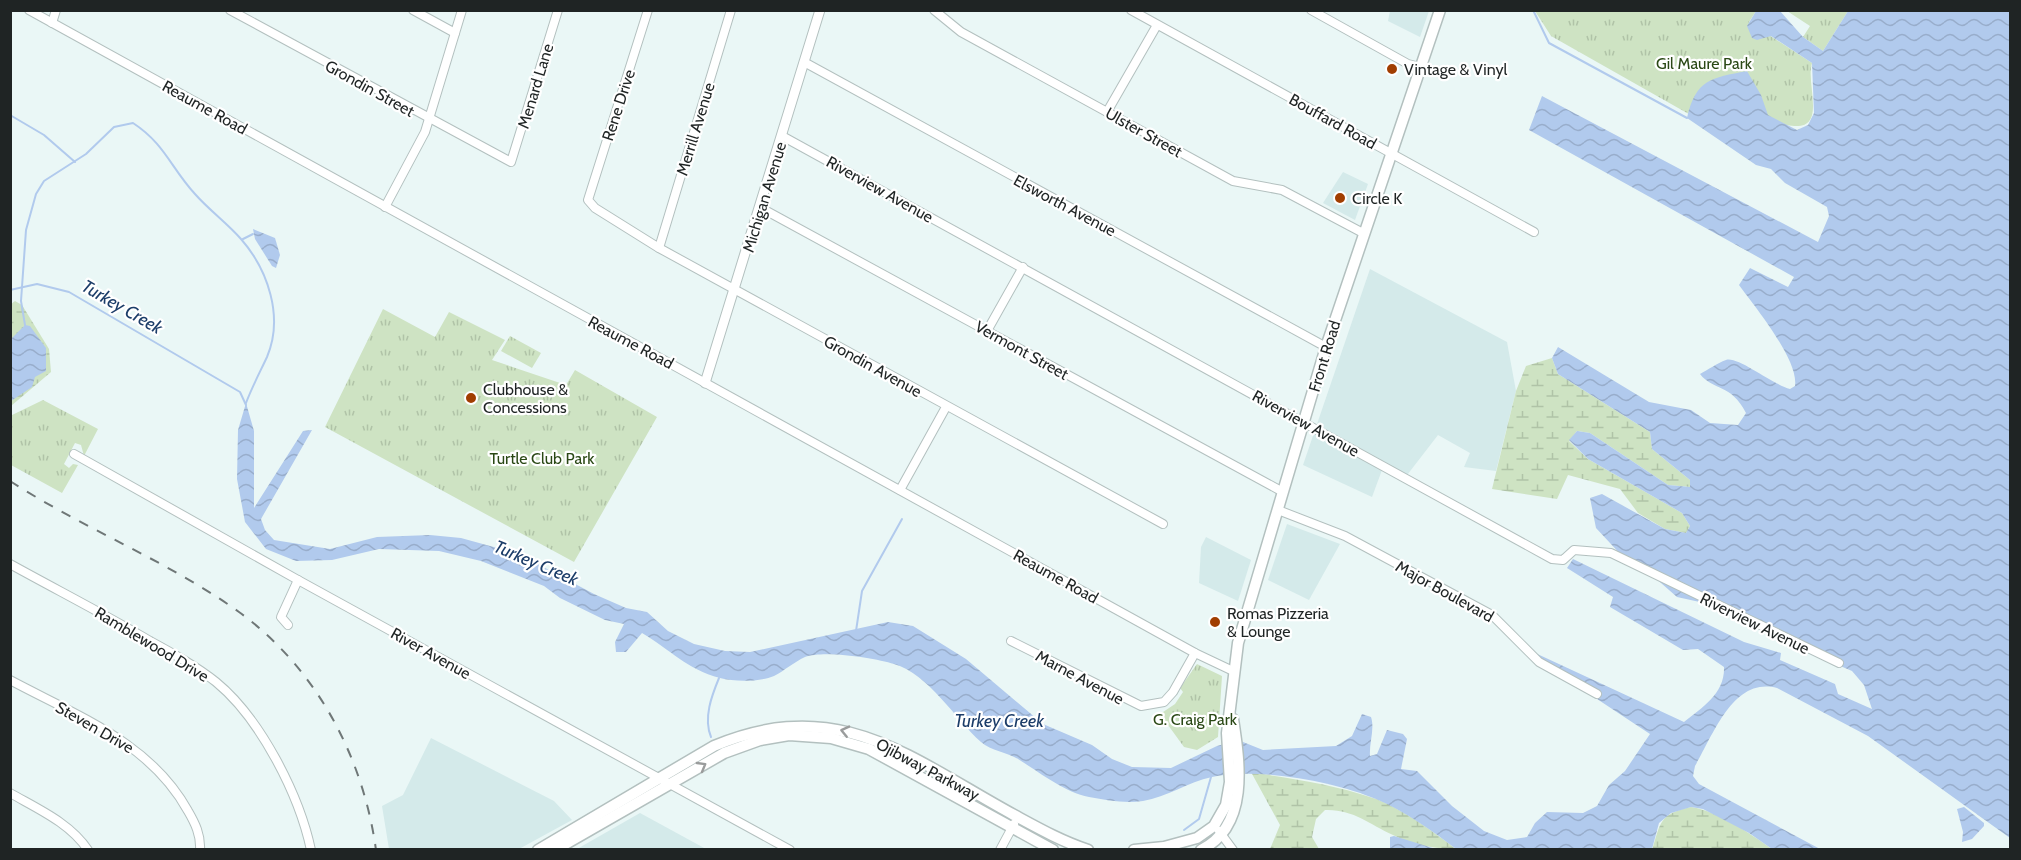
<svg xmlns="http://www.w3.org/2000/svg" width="2021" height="860" font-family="Cabin,sans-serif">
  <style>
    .built { fill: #d4eaea }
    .wetland { fill: url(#wetland-marsh) }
    .park { fill: url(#park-tufts) }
    .water { fill: url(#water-waves) }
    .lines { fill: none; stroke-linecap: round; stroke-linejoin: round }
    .stream { stroke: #b1caed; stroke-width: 2 }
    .minor-casing { stroke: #b3c0bf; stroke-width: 10 }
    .tertiary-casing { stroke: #b3c0bf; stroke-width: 11 }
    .secondary-casing { stroke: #b3c0bf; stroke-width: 13 }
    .minor { stroke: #fff; stroke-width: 8 }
    .tertiary { stroke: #fff; stroke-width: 9 }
    .secondary { stroke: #fff; stroke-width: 10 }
    .rail { stroke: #6f7777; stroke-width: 2; stroke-dasharray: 10 10; stroke-linecap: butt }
    .oneway { stroke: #9a9c9c }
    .poi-dot { fill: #a13e01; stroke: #fff; stroke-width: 2 }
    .labels { text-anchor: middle; stroke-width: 4.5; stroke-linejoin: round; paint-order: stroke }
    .park-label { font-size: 16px; fill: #2a4815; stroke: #fff }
    .poi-label { font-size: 16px; fill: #1f2424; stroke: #fff; text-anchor: start }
    .street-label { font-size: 16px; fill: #1f2424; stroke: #fff }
    .water-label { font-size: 18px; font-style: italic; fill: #1c3d69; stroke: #fff }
  </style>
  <defs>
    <pattern id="wetland-marsh" width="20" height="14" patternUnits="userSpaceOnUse" patternTransform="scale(1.5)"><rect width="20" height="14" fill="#cee3c3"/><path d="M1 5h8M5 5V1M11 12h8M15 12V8" fill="none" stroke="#b0c3a7"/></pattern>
    <pattern id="park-tufts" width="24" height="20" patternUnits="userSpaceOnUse" patternTransform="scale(1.5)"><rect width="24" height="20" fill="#cee3c3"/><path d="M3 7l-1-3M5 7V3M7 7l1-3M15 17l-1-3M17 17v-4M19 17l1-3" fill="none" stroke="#b0c3a7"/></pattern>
    <pattern id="water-waves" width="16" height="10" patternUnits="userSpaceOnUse" patternTransform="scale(1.5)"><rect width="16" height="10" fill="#b1caed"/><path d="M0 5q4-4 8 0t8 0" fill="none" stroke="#98adcb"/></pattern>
  </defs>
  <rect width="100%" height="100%" fill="#eaf7f6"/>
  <g class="built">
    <path d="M 1390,11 L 1429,11 L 1420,37 L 1388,21 Z"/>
    <path d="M 1343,172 L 1368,184 L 1355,220 L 1323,203 Z"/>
    <path d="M 1370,269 L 1507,342 L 1516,391 L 1496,471 L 1464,467 L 1470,453 L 1438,435 L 1404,479 L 1382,470 L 1372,497 L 1303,465 Z"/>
    <path d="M 1287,524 L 1340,544 L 1309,600 L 1268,580 Z"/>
    <path d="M 1206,537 L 1251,560 L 1238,601 L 1199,583 L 1201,547 Z"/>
    <path d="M 431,738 L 554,801 L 572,820 L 519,849 L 389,849 L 382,806 L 403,795 Z"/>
    <path d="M 640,813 L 706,849 L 577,849 Z"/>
  </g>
  <g class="wetland">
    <path d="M 15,301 L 22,305 L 49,349 L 51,372 L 11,406 L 10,305 Z"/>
    <path d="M 1552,358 L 1558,374 L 1650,432 L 1652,449 L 1690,480 L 1690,487 L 1668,485 L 1590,433 L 1577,431 L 1569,441 L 1588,459 L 1682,513 L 1690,526 L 1686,533 L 1665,529 L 1638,513 L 1620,489 L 1568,475 L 1557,499 L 1492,489 L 1516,391 L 1526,366 Z"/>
    <path d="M 1251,772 C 1292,779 1333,784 1373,798 C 1400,807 1434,832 1456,849 C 1436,849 1412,845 1393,835 C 1369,824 1353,809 1325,810 L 1316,819 L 1312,837 L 1319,849 L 1270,849 L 1280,825 Z"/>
    <path d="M 1691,807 C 1720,812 1749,833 1772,849 L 1652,850 C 1661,822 1659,814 1691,807 Z"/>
  </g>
  <g class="park">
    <path d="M 1535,11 L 1756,11 L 1749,22 L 1812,63 C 1805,85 1830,134 1787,125 L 1770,160 L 1551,36 Z"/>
    <path d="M 1787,11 L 1848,11 L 1823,51 L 1803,37 L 1810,26 Z"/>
    <path d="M 383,309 L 435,337 L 449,312 L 505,340 L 492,360 L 566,385 L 575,370 L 657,417 L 574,562 L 325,427 Z"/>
    <path d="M 510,336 L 541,353 L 532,368 L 501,351 Z"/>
    <path d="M 43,400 L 98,429 L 84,456 L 81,445 L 75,443 L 64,464 L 69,468 L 73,464 L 78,465 L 62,493 L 11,465 L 10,416 Z"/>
    <path d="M 1197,664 L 1222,676 L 1218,737 L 1197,750 L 1184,747 L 1160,714 L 1175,704 L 1183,692 L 1180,688 Z"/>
  </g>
  <g class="water">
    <path d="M 1756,11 L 1780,11 L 1803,37 L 1823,51 L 1848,11 L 2010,11 L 2010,838 L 1868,736 L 1777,688 C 1733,677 1714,734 1695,766 L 1693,776 L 1699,784 L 1820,849 L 1772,849 L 1749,833 L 1703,809 L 1691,807 L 1671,813 L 1659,823 L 1652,849 L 1456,849 C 1433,831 1404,811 1376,799 C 1334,781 1256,767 1212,777 C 1188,782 1167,797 1143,801 C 1125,804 1107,800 1089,797 C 1064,792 1039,772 1018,759 C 1007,752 991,751 981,742 C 955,719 929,674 894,664 C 875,658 824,650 805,657 C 794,662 784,671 774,676 C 759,682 735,682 720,678 C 686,669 671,650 642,633 L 626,652 L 616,652 L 615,642 L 624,624 L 605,620 L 560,598 L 544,586 L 481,561 L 439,551 L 379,549 L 332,560 L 296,561 L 266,549 L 245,522 L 237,479 L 238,430 L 246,403 L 254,431 L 254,508 L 303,431 L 312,430 L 261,519 L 265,530 L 274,540 L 330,549 L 377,537 L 430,535 L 461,538 L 519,554 L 594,594 L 626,608 L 647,612 L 668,631 L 694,644 L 725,651 L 750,652 L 888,622 L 913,626 L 966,659 L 1043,724 L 1092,745 L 1112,759 L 1132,767 L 1171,768 L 1217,746 L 1238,740 L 1263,750 L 1336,746 L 1352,736 L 1362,714 L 1371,717 C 1375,729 1369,743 1370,756 L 1377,754 L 1387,730 L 1403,734 L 1407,739 L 1401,769 L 1417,771 L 1452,806 L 1484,831 L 1507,840 L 1527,837 L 1535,823 L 1547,812 L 1583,813 L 1597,806 L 1609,785 L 1625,771 L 1650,734 L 1591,695 L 1546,671 L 1534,661 L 1533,652 L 1684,722 C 1703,707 1725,693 1724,667 L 1698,649 L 1683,650 L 1610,607 L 1613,597 L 1567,568 L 1573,559 L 1744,642 L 1781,653 L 1780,660 L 1835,684 L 1838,694 L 1872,709 L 1864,685 L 1852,671 L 1796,647 L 1736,610 L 1677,597 L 1653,576 L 1624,558 L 1596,528 L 1590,498 L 1602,494 L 1665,529 L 1686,533 L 1690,526 L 1682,513 L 1588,459 L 1569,440 L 1577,431 L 1590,433 L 1668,485 L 1690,487 L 1690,480 L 1652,449 L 1650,432 L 1558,374 L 1552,358 L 1558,347 L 1649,402 L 1691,410 L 1710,423 L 1738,425 L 1746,413 C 1731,383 1713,391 1700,374 C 1708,370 1717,363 1726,360 C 1738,356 1773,385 1790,389 L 1795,386 C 1799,360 1755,307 1739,285 L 1750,268 L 1788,287 L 1794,277 L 1529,130 L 1542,96 L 1818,242 L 1829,216 L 1827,207 L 1785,183 L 1771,169 L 1756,165 L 1687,118 C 1696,79 1711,78 1747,71 L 1761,95 L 1768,115 L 1797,130 L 1808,125 L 1814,113 L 1812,63 L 1771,36 L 1757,40 L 1752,38 L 1747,26 Z"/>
    <path d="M 253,229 L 275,238 L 280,255 L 276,268 L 272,266 L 255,239 Z"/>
    <path d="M 25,325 L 30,326 L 46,348 L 46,371 L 35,377 L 32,387 L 11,401 L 11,339 Z"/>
    <path d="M 1964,807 L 1984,823 L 1984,826 L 1972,839 L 1962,842 L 1963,832 L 1957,809 Z"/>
    <path d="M 1394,836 L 1436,849 L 1390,849 L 1390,837 Z"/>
  </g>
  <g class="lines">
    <g class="stream">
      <path d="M 1533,10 L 1549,43 L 1687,118"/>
      <path d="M 10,115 L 44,135 L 75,162"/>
      <path d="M 243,239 L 253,234"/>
      <path d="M 10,290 L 37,284 L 69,292 L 240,392 L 246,405"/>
      <path d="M 25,325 L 21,301 L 26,230 L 36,194 L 44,181 L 86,154 L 114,127 L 133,123 C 165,144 171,168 195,194 C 209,210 227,223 241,239 C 268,270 284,317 267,357 C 260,372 252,387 246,403"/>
      <path d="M 856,631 L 862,591 L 902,519"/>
      <path d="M 711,737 C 703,718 712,695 719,678"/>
      <path d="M 1184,830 L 1199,819 L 1211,777"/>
    </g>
    <g class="minor-casing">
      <g id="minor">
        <path d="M 29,10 L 1195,653 L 1233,671"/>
        <path d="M 230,10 L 511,162 L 558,10"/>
        <path d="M 413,10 L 455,33"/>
        <path d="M 648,10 L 588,200 L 595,208 L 659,248 L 1163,524"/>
        <path d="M 934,10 L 961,32 L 1233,181 L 1282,190 L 1363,233"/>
        <path d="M 1131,10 L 1534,232"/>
        <path d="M 1311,10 L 1408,64 L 1420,67"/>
        <path d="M 52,23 L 56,10"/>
        <path d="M 804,62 L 1326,347"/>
        <path d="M 1107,112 L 1157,25"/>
        <path d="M 782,136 L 1552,559 L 1563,560 L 1574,550 L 1611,553 L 1839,663"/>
        <path d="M 385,207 L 425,132 L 462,10"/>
        <path d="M 761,208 L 1283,492"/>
        <path d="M 659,248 L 731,10"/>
        <path d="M 987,331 L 1023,267"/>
        <path d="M 74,454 L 298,580 L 790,850"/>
        <path d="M 900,490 L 946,407"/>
        <path d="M 1278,510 L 1345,536 L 1492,615 L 1539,662 L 1597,694"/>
        <path d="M 10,564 C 57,590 104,614 150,641 C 172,653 196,666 216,682 C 260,718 299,794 311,850"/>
        <path d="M 288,625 L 281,617 L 298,580"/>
        <path d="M 1011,641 L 1141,706 L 1164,702 L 1173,692 L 1195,653"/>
        <path d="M 10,680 C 77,716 150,742 188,811 C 195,823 201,835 200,850"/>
        <path d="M 10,793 C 38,809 70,823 88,850"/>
        <path d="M 1219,831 L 1233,850"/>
        <path d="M 1000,850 L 1014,824"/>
      </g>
    </g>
    <g class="tertiary-casing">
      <path id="tertiary" d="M 705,383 L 820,10"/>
    </g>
    <g class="secondary-casing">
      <g id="secondary">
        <path d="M 538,850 L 714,746 C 839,694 908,757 1014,815 C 1038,828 1061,841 1088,850"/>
        <path d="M 555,850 L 724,753 L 760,740 L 789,735 L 831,738 L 869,749 L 1053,850"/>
        <path d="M 1134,850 L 1164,847 L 1197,838 L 1214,826 L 1226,805 L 1230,782 L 1227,733 L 1238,643 L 1326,347 L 1440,10"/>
        <path d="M 1201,850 C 1249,826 1240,764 1233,719"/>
      </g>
    </g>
    <use href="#minor" class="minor"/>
    <use href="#tertiary" class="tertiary"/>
    <use href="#secondary" class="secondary"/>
    <path class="rail" d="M 10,481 C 84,529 168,561 239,612 C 316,668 363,756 376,850"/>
  </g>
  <defs><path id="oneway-chevron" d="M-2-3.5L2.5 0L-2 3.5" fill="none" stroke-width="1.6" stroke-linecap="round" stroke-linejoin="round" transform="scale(1.5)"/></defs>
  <g class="oneway">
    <use href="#oneway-chevron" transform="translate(845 731) rotate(-167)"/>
    <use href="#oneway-chevron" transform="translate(702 766) rotate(-30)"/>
  </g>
  <g class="poi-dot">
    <circle cx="1392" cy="69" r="6"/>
    <circle cx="1340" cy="198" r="6"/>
    <circle cx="471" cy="398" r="6"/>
    <circle cx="1215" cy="622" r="6"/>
  </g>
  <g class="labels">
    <g class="park-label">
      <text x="1704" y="69">Gil Maure Park</text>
      <text x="542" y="464">Turtle Club Park</text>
      <text x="1195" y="725">G. Craig Park</text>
    </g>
    <g class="poi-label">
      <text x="1404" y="75">Vintage &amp; Vinyl</text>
      <text x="1352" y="204">Circle K</text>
      <text x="483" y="395">Clubhouse &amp;<tspan x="483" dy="18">Concessions</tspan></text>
      <text x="1227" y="619">Romas Pizzeria<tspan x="1227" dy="18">&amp; Lounge</tspan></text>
    </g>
    <g class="street-label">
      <text transform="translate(535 86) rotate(-73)" y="6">Menard Lane</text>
      <text transform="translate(370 88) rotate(29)" y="6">Grondin Street</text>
      <text transform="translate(618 105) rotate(-72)" y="6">Rene Drive</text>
      <text transform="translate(205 107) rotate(29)" y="6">Reaume Road</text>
      <text transform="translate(1333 121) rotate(29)" y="6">Bouffard Road</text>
      <text transform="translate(695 129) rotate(-73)" y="6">Merrill Avenue</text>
      <text transform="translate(1144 132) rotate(29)" y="6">Ulster Street</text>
      <text transform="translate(880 189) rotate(29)" y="6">Riverview Avenue</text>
      <text transform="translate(764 197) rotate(-73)" y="6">Michigan Avenue</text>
      <text transform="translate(1065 205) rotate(28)" y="6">Elsworth Avenue</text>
      <text transform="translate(631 342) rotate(28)" y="6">Reaume Road</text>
      <text transform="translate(1022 350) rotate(29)" y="6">Vermont Street</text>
      <text transform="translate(1324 356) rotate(-73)" y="6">Front Road</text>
      <text transform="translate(873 366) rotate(29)" y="6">Grondin Avenue</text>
      <text transform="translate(1306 423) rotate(29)" y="6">Riverview Avenue</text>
      <text transform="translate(1056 576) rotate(29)" y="6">Reaume Road</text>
      <text transform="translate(1445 591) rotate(29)" y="6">Major Boulevard</text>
      <text transform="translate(1755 623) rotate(26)" y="6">Riverview Avenue</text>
      <text transform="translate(152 644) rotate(31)" y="6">Ramblewood Drive</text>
      <text transform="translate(431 653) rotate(29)" y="6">River Avenue</text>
      <text transform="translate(1080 677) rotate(28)" y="6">Marne Avenue</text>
      <text transform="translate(95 727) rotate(30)" y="6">Steven Drive</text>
      <text transform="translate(928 769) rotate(28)" y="6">Ojibway Parkway</text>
    </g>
    <g class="water-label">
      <text transform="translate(122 307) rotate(30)" y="6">Turkey Creek</text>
      <text transform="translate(536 563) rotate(23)" y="6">Turkey Creek</text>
      <text x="999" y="727">Turkey Creek</text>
    </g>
  </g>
  <rect width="2021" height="860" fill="none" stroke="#1f2424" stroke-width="24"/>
</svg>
